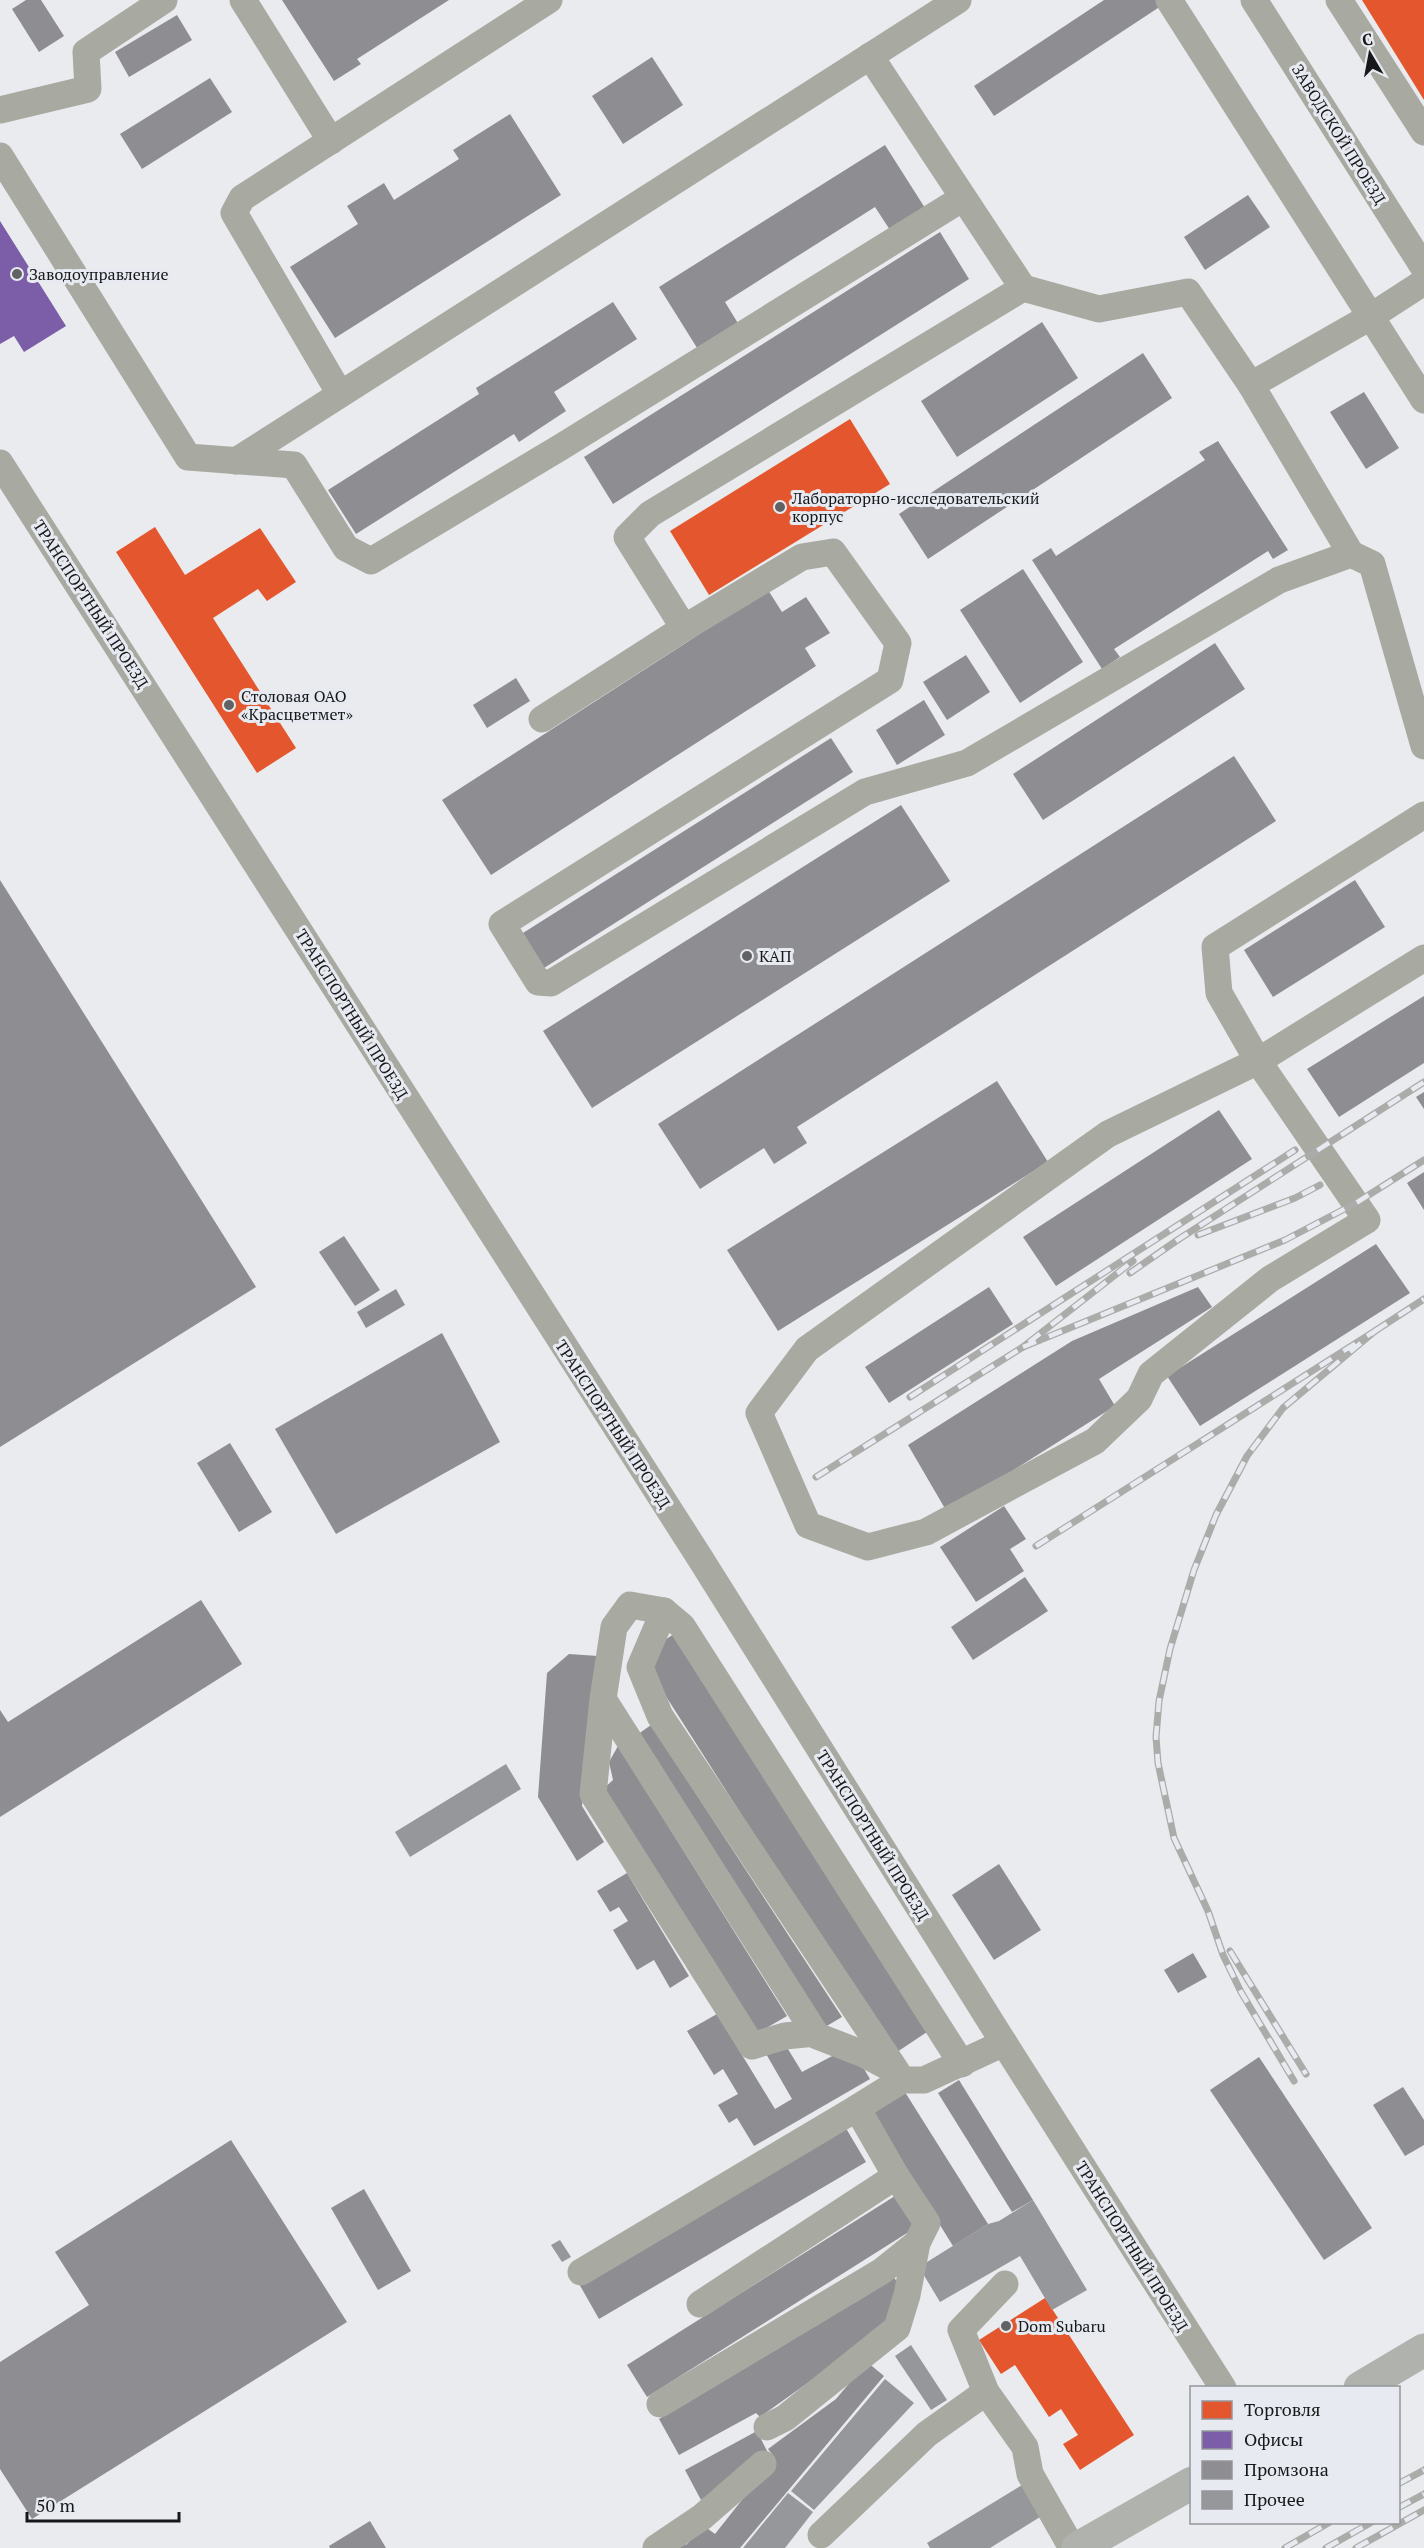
<svg xmlns="http://www.w3.org/2000/svg" width="1424" height="2548" font-family="'PT Serif',serif">
  <style>
    .shops { fill: #e4572e }
    .offices { fill: #7b5ea7 }
    .industry { fill: #8d8d92 }
    .building { fill: #96979a }
    .lines { fill: none; stroke-linecap: round; stroke-linejoin: round }
    .minor { stroke: #a8a9a1; stroke-width: 27 }
    .highway { stroke: #b0b2ad; stroke-width: 33 }
    .rail-casing { stroke: #abacaa; stroke-width: 7 }
    .rail { stroke: #e7eaf0; stroke-width: 4.5; stroke-dasharray: 14; stroke-linecap: butt }
    .poi-dot { fill: #606264; stroke: #e7eaf0; stroke-width: 2 }
    .labels { text-anchor: middle; stroke-width: 6; stroke-linejoin: round; paint-order: stroke }
    .street-label { font-size: 16px; fill: #17181a; stroke: #e7eaf0 }
    .poi-label { font-size: 16px; fill: #17181a; stroke: #e7eaf0; text-anchor: start }
  </style>
  <rect width="100%" height="100%" fill="#e9ebee"/>
  <g class="shops">
    <path d="M 1362,0 L 1424,0 L 1424,100 Z"/>
    <path d="M 850,419 L 890,484 L 709,595 L 670,531 Z"/>
    <path d="M 155,527 L 185,575 L 260,528 L 296,582 L 267,601 L 258,589 L 213,618 L 296,748 L 257,773 L 116,552 Z"/>
    <path d="M 1045,2298 L 1134,2435 L 1080,2470 L 1063,2444 L 1078,2435 L 1061,2409 L 1049,2417 L 1015,2365 L 1001,2374 L 979,2340 Z"/>
  </g>
  <path class="offices" d="M 0,221 L 66,326 L 24,352 L 14,336 L 0,344 Z"/>
  <g class="industry">
    <path d="M 26,0 L 41,0 L 64,36 L 39,52 L 12,9 Z"/>
    <path d="M 282,0 L 449,0 L 357,59 L 361,64 L 334,81 Z"/>
    <path d="M 1104,0 L 1157,0 L 1161,6 L 994,116 L 974,86 Z"/>
    <path d="M 177,15 L 192,40 L 129,77 L 115,52 Z"/>
    <path d="M 652,57 L 683,105 L 623,144 L 592,96 Z"/>
    <path d="M 210,78 L 232,112 L 142,169 L 120,134 Z"/>
    <path d="M 510,114 L 561,195 L 335,338 L 290,267 L 358,224 L 347,206 L 384,183 L 394,200 L 459,159 L 453,150 Z"/>
    <path d="M 885,145 L 925,208 L 890,230 L 875,207 L 725,302 L 739,325 L 699,351 L 659,287 Z"/>
    <path d="M 1248,195 L 1270,227 L 1205,270 L 1184,237 Z"/>
    <path d="M 940,232 L 969,279 L 613,504 L 584,457 Z"/>
    <path d="M 613,302 L 637,339 L 554,392 L 566,411 L 519,442 L 514,434 L 356,534 L 328,490 L 479,394 L 476,388 Z"/>
    <path d="M 1042,322 L 1078,378 L 957,457 L 921,401 Z"/>
    <path d="M 1143,353 L 1172,398 L 928,559 L 899,514 Z"/>
    <path d="M 1364,392 L 1399,448 L 1366,469 L 1330,412 Z"/>
    <path d="M 1218,441 L 1288,550 L 1273,559 L 1268,551 L 1114,649 L 1120,657 L 1102,669 L 1032,560 L 1051,548 L 1056,556 L 1205,460 L 1199,452 Z"/>
    <path d="M 1023,569 L 1083,662 L 1020,703 L 960,610 Z"/>
    <path d="M 768,590 L 782,612 L 806,597 L 830,633 L 805,648 L 816,666 L 491,875 L 442,800 Z"/>
    <path d="M 1215,643 L 1245,689 L 1043,820 L 1013,774 Z"/>
    <path d="M 966,655 L 990,692 L 947,720 L 923,682 Z"/>
    <path d="M 516,678 L 530,701 L 487,728 L 473,705 Z"/>
    <path d="M 924,700 L 945,735 L 897,765 L 876,730 Z"/>
    <path d="M 831,738 L 853,772 L 544,968 L 523,933 Z"/>
    <path d="M 1234,756 L 1276,821 L 797,1127 L 807,1143 L 774,1164 L 764,1148 L 700,1189 L 658,1124 Z"/>
    <path d="M 901,805 L 950,881 L 592,1108 L 543,1031 Z"/>
    <path d="M 0,880 L 256,1287 L 0,1447 Z"/>
    <path d="M 1355,880 L 1385,927 L 1273,997 L 1244,950 Z"/>
    <path d="M 1424,996 L 1424,1063 L 1339,1117 L 1307,1069 Z"/>
    <path d="M 997,1081 L 1048,1162 L 778,1331 L 727,1250 Z"/>
    <path d="M 1424,1092 L 1424,1109 L 1416,1097 Z"/>
    <path d="M 1219,1110 L 1252,1159 L 1056,1286 L 1023,1237 Z"/>
    <path d="M 1424,1172 L 1424,1210 L 1407,1183 Z"/>
    <path d="M 344,1236 L 380,1290 L 355,1306 L 319,1252 Z"/>
    <path d="M 1376,1244 L 1410,1293 L 1200,1426 L 1167,1376 Z"/>
    <path d="M 989,1287 L 1013,1324 L 889,1403 L 865,1367 Z"/>
    <path d="M 1198,1287 L 1212,1307 L 1099,1379 L 1115,1406 L 947,1512 L 908,1445 L 1072,1341 Z"/>
    <path d="M 396,1289 L 405,1305 L 366,1328 L 357,1312 Z"/>
    <path d="M 442,1333 L 500,1442 L 336,1534 L 275,1429 Z"/>
    <path d="M 230,1443 L 272,1512 L 239,1532 L 197,1463 Z"/>
    <path d="M 1004,1506 L 1026,1539 L 1010,1549 L 1024,1571 L 976,1602 L 940,1547 Z"/>
    <path d="M 1025,1577 L 1048,1611 L 973,1660 L 951,1627 Z"/>
    <path d="M 201,1600 L 242,1664 L 0,1817 L 0,1710 L 8,1722 Z"/>
    <path d="M 674,1634 L 927,2032 L 894,2054 L 646,1665 L 657,1645 Z"/>
    <path d="M 569,1654 L 598,1656 L 582,1806 L 604,1842 L 577,1861 L 538,1797 L 547,1673 Z"/>
    <path d="M 651,1725 L 842,2017 L 825,2027 L 634,1737 Z"/>
    <path d="M 618,1746 L 787,2016 L 756,2034 L 602,1790 L 613,1780 L 609,1762 Z"/>
    <path d="M 999,1864 L 1041,1930 L 994,1960 L 952,1895 Z"/>
    <path d="M 627,1873 L 689,1976 L 670,1988 L 654,1960 L 637,1970 L 613,1930 L 628,1921 L 619,1907 L 610,1912 L 597,1891 Z"/>
    <path d="M 1193,1953 L 1207,1977 L 1178,1993 L 1164,1970 Z"/>
    <path d="M 717,2014 L 775,2109 L 792,2099 L 765,2052 L 783,2041 L 802,2072 L 836,2054 L 856,2055 L 870,2079 L 754,2146 L 737,2118 L 729,2123 L 718,2105 L 738,2094 L 723,2069 L 714,2075 L 687,2031 Z"/>
    <path d="M 1259,2057 L 1372,2228 L 1324,2260 L 1210,2090 Z"/>
    <path d="M 959,2080 L 1033,2200 L 1012,2212 L 938,2093 Z"/>
    <path d="M 1403,2087 L 1424,2120 L 1424,2145 L 1405,2156 L 1373,2105 Z"/>
    <path d="M 903,2089 L 988,2224 L 953,2246 L 869,2111 Z"/>
    <path d="M 844,2125 L 866,2162 L 599,2319 L 578,2282 Z"/>
    <path d="M 231,2140 L 347,2322 L 32,2519 L 0,2469 L 0,2362 L 89,2305 L 55,2252 Z"/>
    <path d="M 364,2189 L 411,2271 L 378,2290 L 331,2208 Z"/>
    <path d="M 895,2196 L 915,2228 L 647,2397 L 627,2365 Z"/>
    <path d="M 892,2274 L 900,2287 L 889,2325 L 760,2417 L 756,2413 L 679,2455 L 659,2419 Z"/>
    <path d="M 867,2362 L 884,2376 L 740,2548 L 671,2548 L 682,2540 L 686,2545 L 704,2526 L 715,2534 L 775,2458 L 768,2449 L 836,2399 Z"/>
    <path d="M 757,2431 L 768,2453 L 701,2500 L 685,2470 Z"/>
    <path d="M 370,2521 L 386,2548 L 330,2548 L 329,2546 Z"/>
  </g>
  <g class="building">
    <path d="M 506,1764 L 521,1789 L 410,1857 L 395,1832 Z"/>
    <path d="M 1033,2200 L 1087,2290 L 1052,2310 L 1020,2256 L 940,2302 L 919,2267 L 988,2224 L 999,2221 Z"/>
    <path d="M 560,2240 L 571,2257 L 562,2262 L 551,2245 Z"/>
    <path d="M 911,2345 L 947,2400 L 931,2410 L 895,2356 Z"/>
    <path d="M 885,2379 L 914,2403 L 814,2510 L 791,2491 Z"/>
    <path d="M 1022,2485 L 1040,2517 L 990,2548 L 930,2548 L 927,2543 Z"/>
    <path d="M 788,2493 L 813,2512 L 785,2548 L 743,2548 Z"/>
  </g>
  <g class="lines">
    <g class="minor">
      <path d="M 243,0 L 331,141"/>
      <path d="M 1169,0 L 1424,400"/>
      <path d="M 1254,0 L 1424,268"/>
      <path d="M 1339,0 L 1424,132"/>
      <path d="M 870,56 L 1023,288"/>
      <path d="M 0,110 L 88,89 L 86,52 L 164,0"/>
      <path d="M 0,156 L 188,457 L 294,465 L 346,548 L 371,561 L 561,447 L 963,198"/>
      <path d="M 1251,385 L 1370,317 L 1424,282"/>
      <path d="M 340,394 L 234,213 L 242,198 L 549,0"/>
      <path d="M 236,461 L 958,0"/>
      <path d="M 0,463 L 700,1558 L 1004,2043 L 1223,2388"/>
      <path d="M 684,628 L 627,537 L 650,514 L 1023,288 L 1099,309 L 1188,292 L 1251,385 L 1351,554"/>
      <path d="M 542,719 L 684,628 L 802,557 L 833,552 L 898,643 L 890,680 L 502,924 L 538,982 L 551,983 L 865,792 L 967,763 L 1279,580 L 1351,554 L 1372,564 L 1424,746"/>
      <path d="M 1424,815 L 1215,947 L 1219,993 L 1258,1061 L 1367,1220 L 1270,1279 L 1151,1374 L 1139,1399 L 1095,1441 L 926,1532 L 868,1547 L 808,1525 L 759,1413 L 807,1349 L 1108,1134 L 1258,1061 L 1424,958"/>
      <path d="M 664,1611 L 640,1667 L 660,1716 L 897,2072"/>
      <path d="M 603,1699 L 815,2033 L 785,2036 L 752,2046 L 593,1794 L 603,1699 L 614,1627 L 630,1605 L 664,1611 L 682,1626 L 962,2064"/>
      <path d="M 815,2033 L 817,2036 L 866,2055 L 894,2070"/>
      <path d="M 581,2272 L 857,2108"/>
      <path d="M 1005,2284 L 961,2330 L 986,2392 L 1025,2447 L 1030,2474 L 1072,2548"/>
      <path d="M 700,2304 L 896,2176 L 857,2108 L 902,2080 L 924,2080 L 1004,2043"/>
      <path d="M 660,2404 L 882,2271 L 917,2243 L 927,2223 L 896,2176"/>
      <path d="M 767,2427 L 785,2418 L 897,2328 L 907,2295 L 917,2243"/>
      <path d="M 821,2535 L 927,2434 L 986,2392"/>
      <path d="M 656,2548 L 702,2517 L 763,2464"/>
    </g>
    <g class="highway">
      <path d="M 1360,2388 L 1424,2350"/>
      <path d="M 1078,2548 L 1192,2483"/>
    </g>
    <g class="rail-casing">
      <g id="rail">
        <path d="M 1198,1235 L 1295,1198 L 1320,1185"/>
        <path d="M 1130,1273 L 1179,1239 L 1424,1082"/>
        <path d="M 1375,1331 L 1424,1299"/>
        <path d="M 1023,1347 L 1285,1240 L 1356,1203 L 1424,1160"/>
        <path d="M 910,1397 L 1295,1150"/>
        <path d="M 816,1477 L 1023,1347 L 1133,1261"/>
        <path d="M 1036,1546 L 1375,1331 L 1283,1408 L 1247,1456 L 1216,1515 L 1194,1570 L 1170,1649 L 1159,1701 L 1156,1737 L 1158,1763 L 1174,1838 L 1208,1911 L 1223,1955 L 1241,1992 L 1294,2081"/>
        <path d="M 1230,1951 L 1306,2074"/>
        <path d="M 1398,2484 L 1424,2470"/>
        <path d="M 1398,2508 L 1424,2494"/>
        <path d="M 1285,2548 L 1330,2522"/>
        <path d="M 1326,2548 L 1372,2522"/>
        <path d="M 1356,2548 L 1424,2510"/>
      </g>
    </g>
    <use href="#rail" class="rail"/>
  </g>
  <g class="poi-dot">
    <circle cx="17" cy="274" r="6"/>
    <circle cx="780" cy="507" r="6"/>
    <circle cx="229" cy="705" r="6"/>
    <circle cx="747" cy="956" r="6"/>
    <circle cx="1006" cy="2326" r="6"/>
  </g>
  <g class="labels">
    <g class="street-label">
      <text transform="translate(1339 134) rotate(58)" y="6">ЗАВОДСКОЙ ПРОЕЗД</text>
      <text transform="translate(91 604) rotate(57)" y="6">ТРАНСПОРТНЫЙ ПРОЕЗД</text>
      <text transform="translate(352 1014) rotate(58)" y="6">ТРАНСПОРТНЫЙ ПРОЕЗД</text>
      <text transform="translate(613 1424) rotate(57)" y="6">ТРАНСПОРТНЫЙ ПРОЕЗД</text>
      <text transform="translate(873 1835) rotate(58)" y="6">ТРАНСПОРТНЫЙ ПРОЕЗД</text>
      <text transform="translate(1132 2246) rotate(58)" y="6">ТРАНСПОРТНЫЙ ПРОЕЗД</text>
    </g>
    <g class="poi-label">
      <text x="29" y="280">Заводоуправление</text>
      <text x="792" y="504">Лабораторно-исследовательский<tspan x="792" dy="18">корпус</tspan></text>
      <text x="241" y="702">Столовая ОАО<tspan x="241" dy="18">«Красцветмет»</tspan></text>
      <text x="759" y="962">КАП</text>
      <text x="1018" y="2332">Dom Subaru</text>
    </g>
  </g>
  <rect x="1190" y="2386" width="210" height="138" fill="#e7eaf0" stroke="#94969a" stroke-width="1.5"/>
  <rect x="1202" y="2401" width="30" height="18" fill="#e4572e" stroke="#94969a" stroke-width="1.5"/>
  <text x="1244" y="2416" font-size="18" fill="#17181a">Торговля</text>
  <rect x="1202" y="2431" width="30" height="18" fill="#7b5ea7" stroke="#94969a" stroke-width="1.5"/>
  <text x="1244" y="2446" font-size="18" fill="#17181a">Офисы</text>
  <rect x="1202" y="2461" width="30" height="18" fill="#8d8d92" stroke="#94969a" stroke-width="1.5"/>
  <text x="1244" y="2476" font-size="18" fill="#17181a">Промзона</text>
  <rect x="1202" y="2491" width="30" height="18" fill="#96979a" stroke="#94969a" stroke-width="1.5"/>
  <text x="1244" y="2506" font-size="18" fill="#17181a">Прочее</text>
  <g transform="translate(1370 54) rotate(350)" stroke="#e7eaf0" stroke-width="4.5" paint-order="stroke">
  <path d="M0-4.5L10 22L0 15L-10 22Z" fill="#17181a"/>
  <text y="-9" font-size="16" font-weight="bold" text-anchor="middle" fill="#17181a">С</text>
  </g>
  <path d="M27 2512v9h152v-9" fill="none" stroke="#17181a" stroke-width="3"/>
  <text x="36" y="2512" font-size="18" fill="#17181a" stroke="#e7eaf0" stroke-width="4.5" paint-order="stroke">50 m</text>
</svg>
